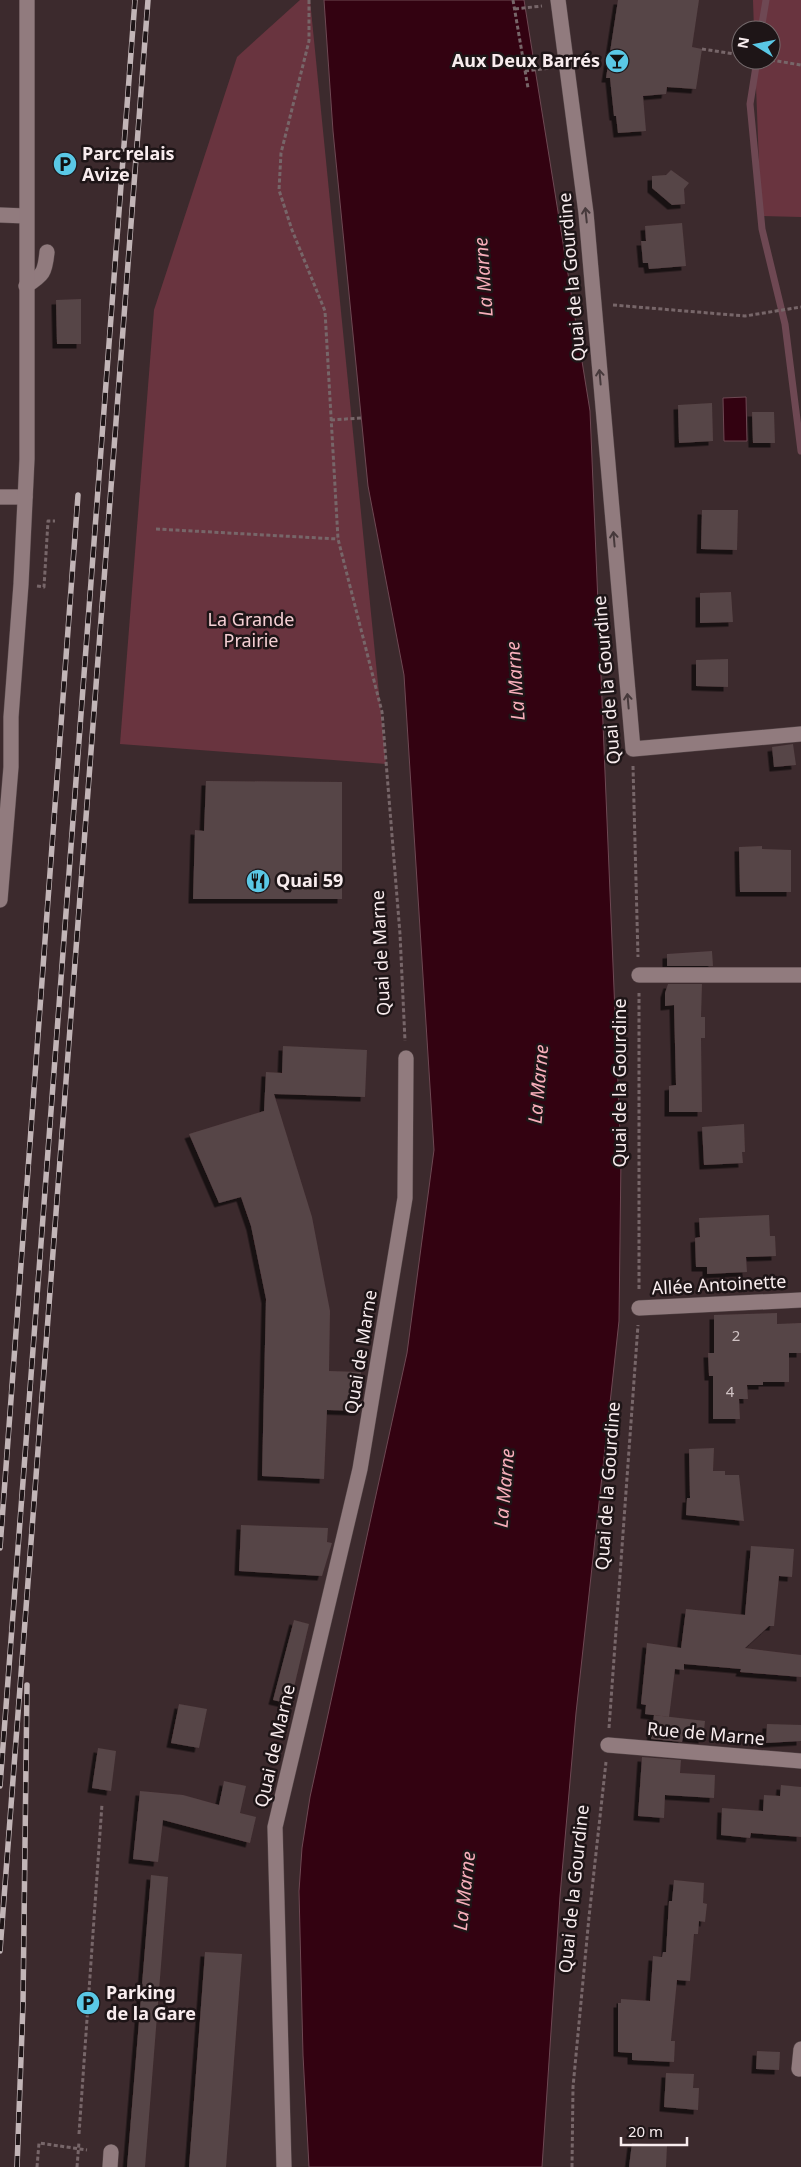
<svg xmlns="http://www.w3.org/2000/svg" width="801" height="2167" font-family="'Noto Sans',sans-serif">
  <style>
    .green { fill: #69343f }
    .water { fill: #330211; stroke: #6e4853 }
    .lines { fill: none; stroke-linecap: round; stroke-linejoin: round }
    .stream { stroke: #6e4853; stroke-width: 7 }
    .building { fill: #574446; filter: url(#shadow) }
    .minor-casing { stroke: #564749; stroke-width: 16 }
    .path { stroke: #776669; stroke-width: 3; stroke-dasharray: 4 2.5; stroke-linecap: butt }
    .minor { stroke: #917b7e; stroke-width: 15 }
    .rail-casing { stroke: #c2b5b7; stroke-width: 5.5 }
    .rail { stroke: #1e1517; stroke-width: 4; stroke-dasharray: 11; stroke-linecap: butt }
    .oneway { stroke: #46393b }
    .labels { text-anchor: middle; stroke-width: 5; stroke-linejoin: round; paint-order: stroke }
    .number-label { font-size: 15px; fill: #d0c2c4 }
    .poi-label { font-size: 18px; font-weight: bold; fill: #f8ecee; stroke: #1e1517; text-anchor: start }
    .street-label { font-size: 18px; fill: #f8ecee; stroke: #1e1517 }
    .park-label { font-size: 18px; fill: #f5cfd4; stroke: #1e1517 }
    .water-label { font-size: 19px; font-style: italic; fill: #f7aeba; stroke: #1e1517 }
  </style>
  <defs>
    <filter id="shadow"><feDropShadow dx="-4.5" dy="4.5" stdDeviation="0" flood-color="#0009"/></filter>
  </defs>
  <rect width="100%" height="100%" fill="#3c2a2d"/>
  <g class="green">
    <path d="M 300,0 L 310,0 L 386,764 L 120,744 L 154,310 L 237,57 Z"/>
    <path d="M 753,0 L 801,0 L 801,217 L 761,216 L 755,60 L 771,60 L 771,30 L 754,30 Z"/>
  </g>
  <g class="water">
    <path d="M 324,0 L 524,0 L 590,411 L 621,1157 L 619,1321 L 576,1713 L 560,1896 L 542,2167 L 309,2167 L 303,2055 L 299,1891 L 302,1848 L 310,1797 L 407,1353 L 434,1150 L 404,675 L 368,486 L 333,131 Z"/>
    <path d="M 746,397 L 747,441 L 724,441 L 723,398 Z"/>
  </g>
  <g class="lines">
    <g class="stream">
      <path d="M 761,30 L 766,0"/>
      <path d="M 757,60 L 750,104 L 762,229 L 785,324 L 801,451"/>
    </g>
  </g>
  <g class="building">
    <path d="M 618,0 L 699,0 L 692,47 L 702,49 L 696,89 L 667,87 L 666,94 L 643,96 L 646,131 L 618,133 L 616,116 L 614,116 L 610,78 L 606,78 Z"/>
    <path d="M 671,170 L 689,183 L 684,189 L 685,204 L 672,205 L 652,188 L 652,176 L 666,175 Z"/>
    <path d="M 682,223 L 686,266 L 649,269 L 648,263 L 643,263 L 641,241 L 646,241 L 645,226 Z"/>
    <path d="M 81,299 L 81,344 L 57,344 L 56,300 Z"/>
    <path d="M 712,403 L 713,441 L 679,443 L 678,405 Z"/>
    <path d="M 752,412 L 774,412 L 775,443 L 753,443 Z"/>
    <path d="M 702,510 L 738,510 L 737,550 L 701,549 Z"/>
    <path d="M 731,592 L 733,622 L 700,623 L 700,593 Z"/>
    <path d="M 728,659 L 728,687 L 696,686 L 696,660 Z"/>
    <path d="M 793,744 L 796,765 L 774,767 L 772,747 Z"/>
    <path d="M 206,781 L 342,782 L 342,899 L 193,899 L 195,830 L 204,831 Z"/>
    <path d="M 762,846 L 762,849 L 791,850 L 791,892 L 740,892 L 739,847 Z"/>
    <path d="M 712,951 L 713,966 L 667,966 L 667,954 Z"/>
    <path d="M 668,984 L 702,984 L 701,1017 L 705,1017 L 705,1038 L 701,1038 L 702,1112 L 669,1112 L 669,1086 L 676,1085 L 674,1005 L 665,1006 L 665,993 Z"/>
    <path d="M 283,1046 L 367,1050 L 365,1097 L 274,1094 L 312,1217 L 330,1311 L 329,1371 L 361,1372 L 360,1411 L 327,1410 L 324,1479 L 262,1476 L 266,1299 L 251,1226 L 241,1197 L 219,1203 L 189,1134 L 264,1111 L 266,1072 L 282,1073 Z"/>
    <path d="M 744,1124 L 745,1152 L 742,1152 L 743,1163 L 704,1165 L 702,1127 Z"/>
    <path d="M 769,1215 L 770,1236 L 775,1236 L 776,1256 L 746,1257 L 747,1272 L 707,1274 L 707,1267 L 696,1267 L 695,1238 L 700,1237 L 699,1218 Z"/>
    <path d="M 777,1313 L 777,1324 L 801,1323 L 801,1353 L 789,1353 L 789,1382 L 763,1382 L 763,1385 L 747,1385 L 748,1399 L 739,1399 L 740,1419 L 713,1419 L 713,1376 L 709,1376 L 708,1353 L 714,1353 L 714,1315 Z"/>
    <path d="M 714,1448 L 713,1471 L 725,1471 L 725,1475 L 739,1475 L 744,1521 L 686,1515 L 687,1498 L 690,1498 L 689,1449 Z"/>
    <path d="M 241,1525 L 328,1528 L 327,1542 L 332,1543 L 322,1576 L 239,1571 Z"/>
    <path d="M 751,1546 L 794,1549 L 792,1577 L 779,1576 L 774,1626 L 769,1626 L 745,1648 L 801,1655 L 801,1677 L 740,1672 L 741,1669 L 684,1664 L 684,1670 L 675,1669 L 669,1717 L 645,1714 L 646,1705 L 641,1704 L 647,1643 L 681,1648 L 686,1609 L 745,1615 Z"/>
    <path d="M 294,1620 L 309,1624 L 290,1704 L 273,1700 Z"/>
    <path d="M 179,1704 L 207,1709 L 199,1748 L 171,1743 Z"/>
    <path d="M 654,1715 L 705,1721 L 703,1739 L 683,1737 L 682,1742 L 651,1739 Z"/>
    <path d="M 767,1724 L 801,1725 L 801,1741 L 766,1743 Z"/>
    <path d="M 98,1748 L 116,1751 L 111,1791 L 92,1788 Z"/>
    <path d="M 642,1757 L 681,1760 L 680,1773 L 715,1775 L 714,1798 L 665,1795 L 664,1818 L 638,1816 Z"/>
    <path d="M 224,1781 L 246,1786 L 240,1813 L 256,1817 L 250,1843 L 163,1820 L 158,1862 L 133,1859 L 140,1791 L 183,1795 L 219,1805 Z"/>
    <path d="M 781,1785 L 801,1787 L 801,1837 L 751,1833 L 750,1838 L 721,1835 L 722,1808 L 763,1811 L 764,1795 L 780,1796 Z"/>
    <path d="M 151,1875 L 168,1877 L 145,2167 L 127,2167 Z"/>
    <path d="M 674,1880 L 704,1883 L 703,1903 L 707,1904 L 705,1922 L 699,1921 L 698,1934 L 694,1934 L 690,1981 L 677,1980 L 671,2041 L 675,2041 L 674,2062 L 632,2060 L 632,2053 L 618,2052 L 618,2003 L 621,2003 L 621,1999 L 650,2001 L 653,1956 L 662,1957 L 663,1952 L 666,1952 L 669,1901 L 672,1901 Z"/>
    <path d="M 205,1952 L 242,1954 L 226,2167 L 189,2167 Z"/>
    <path d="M 757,2051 L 780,2052 L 779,2070 L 756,2069 Z"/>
    <path d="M 666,2073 L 694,2074 L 693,2088 L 699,2088 L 698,2110 L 664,2107 Z"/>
    <path d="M 632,2143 L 667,2145 L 666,2167 L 629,2167 Z"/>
  </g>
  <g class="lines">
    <g class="minor-casing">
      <g id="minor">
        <path d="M 558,0 L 586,213 L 633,749 L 801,734"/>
        <path d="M 0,215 L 26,216"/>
        <path d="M 26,286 C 43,275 45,273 47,252"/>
        <path d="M 0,497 L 25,497"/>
        <path d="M 0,900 L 11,767 L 11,717 L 21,584 L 27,459 L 27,0"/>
        <path d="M 639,975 L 801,975"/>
        <path d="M 639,1308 L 801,1300"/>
        <path d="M 608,1745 L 801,1761"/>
        <path d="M 799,2069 L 801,2049"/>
        <path d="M 110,2167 L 111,2152"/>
        <path d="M 284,2167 L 275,1827 L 360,1469 L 405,1198 L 406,1058"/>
      </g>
    </g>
    <g class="path">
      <path d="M 309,0 L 309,41 L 281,153 L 279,190 L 292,230 L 325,311 L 338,539 L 382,712 L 400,934 L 405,1041"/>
      <path d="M 513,0 L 528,88"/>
      <path d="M 515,9 L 542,6"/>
      <path d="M 702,49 L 741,55"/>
      <path d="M 771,60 L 801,65"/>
      <path d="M 525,71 L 550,68"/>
      <path d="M 613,305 L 745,316 L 801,307"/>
      <path d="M 331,420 L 361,418"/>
      <path d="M 156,529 L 338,539"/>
      <path d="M 37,586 L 44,587 L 48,521 L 55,521"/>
      <path d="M 633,766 L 638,957"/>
      <path d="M 639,1289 L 639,993"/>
      <path d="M 609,1728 L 638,1325"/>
      <path d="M 79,2134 L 102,1804"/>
      <path d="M 37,2167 L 39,2143 L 87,2150"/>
      <path d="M 77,2167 L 79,2142"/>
      <path d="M 572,2167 L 573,2087 L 589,1917 L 606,1762"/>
    </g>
    <use href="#minor" class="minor"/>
    <g class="rail-casing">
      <g id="rail">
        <path d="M 0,1548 L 78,495"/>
        <path d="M 0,1786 L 135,0"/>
        <path d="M 0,1951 L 148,0"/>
        <path d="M 17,2167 L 23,2004 L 27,1685"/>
      </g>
    </g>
    <use href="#rail" class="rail"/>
  </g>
  <defs><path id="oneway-shaft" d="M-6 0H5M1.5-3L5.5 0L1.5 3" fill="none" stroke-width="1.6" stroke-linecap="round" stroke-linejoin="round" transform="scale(1.25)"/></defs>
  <g class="oneway">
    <use href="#oneway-shaft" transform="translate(586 215) rotate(-96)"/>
    <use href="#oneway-shaft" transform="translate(600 377) rotate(-95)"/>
    <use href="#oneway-shaft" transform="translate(614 539) rotate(-95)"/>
    <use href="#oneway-shaft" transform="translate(628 701) rotate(-95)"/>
  </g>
  <defs>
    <g id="bar-disc" transform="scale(1.25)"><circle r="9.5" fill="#5ac8e6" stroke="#1e1517"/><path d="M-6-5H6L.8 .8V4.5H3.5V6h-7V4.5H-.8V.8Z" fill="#111"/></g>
    <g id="parking-disc" transform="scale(1.25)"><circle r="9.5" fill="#5ac8e6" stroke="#1e1517"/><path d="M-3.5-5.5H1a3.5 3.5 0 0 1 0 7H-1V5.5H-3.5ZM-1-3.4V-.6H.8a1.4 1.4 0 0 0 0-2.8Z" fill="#111"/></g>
    <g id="restaurant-disc" transform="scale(1.25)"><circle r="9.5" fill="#5ac8e6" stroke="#1e1517"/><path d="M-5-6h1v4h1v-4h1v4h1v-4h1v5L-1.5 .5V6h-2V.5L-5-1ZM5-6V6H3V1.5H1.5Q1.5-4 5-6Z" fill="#111"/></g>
  </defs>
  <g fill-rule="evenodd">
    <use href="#bar-disc" x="617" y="61"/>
    <use href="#parking-disc" x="65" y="164"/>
    <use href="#restaurant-disc" x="258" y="881"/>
    <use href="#parking-disc" x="88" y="2003"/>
  </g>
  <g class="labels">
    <g class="number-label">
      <text x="736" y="1341">2</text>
      <text x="730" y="1397">4</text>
    </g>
    <g class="poi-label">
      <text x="600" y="67" text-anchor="end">Aux Deux Barrés</text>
      <text x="82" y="160">Parc relais<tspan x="82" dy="21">Avize</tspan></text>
      <text x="276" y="887">Quai 59</text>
      <text x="106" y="1999">Parking<tspan x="106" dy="21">de la Gare</tspan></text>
    </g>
    <g class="street-label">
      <text transform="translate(572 277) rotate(-95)" y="6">Quai de la Gourdine</text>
      <text transform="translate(607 680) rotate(-95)" y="6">Quai de la Gourdine</text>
      <text transform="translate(381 953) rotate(-93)" y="6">Quai de Marne</text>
      <text transform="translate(620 1083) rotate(-90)" y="6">Quai de la Gourdine</text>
      <text transform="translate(719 1285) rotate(-3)" y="6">Allée Antoinette</text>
      <text transform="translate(361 1352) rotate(-81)" y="6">Quai de Marne</text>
      <text transform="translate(608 1486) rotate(-86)" y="6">Quai de la Gourdine</text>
      <text transform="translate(706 1734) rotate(5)" y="6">Rue de Marne</text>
      <text transform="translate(275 1746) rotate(-77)" y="6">Quai de Marne</text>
      <text transform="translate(574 1889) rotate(-84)" y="6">Quai de la Gourdine</text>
    </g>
    <g class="park-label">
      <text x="251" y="626">La Grande<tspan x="251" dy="21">Prairie</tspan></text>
    </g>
    <g class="water-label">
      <text transform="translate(483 277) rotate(-94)" y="7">La Marne</text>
      <text transform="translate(515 681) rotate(-94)" y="7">La Marne</text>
      <text transform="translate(538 1084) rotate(-85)" y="7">La Marne</text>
      <text transform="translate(504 1488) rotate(-85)" y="7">La Marne</text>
      <text transform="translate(464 1891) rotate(-84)" y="7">La Marne</text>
    </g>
  </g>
  <g transform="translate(756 45) rotate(280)"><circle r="24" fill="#1e1517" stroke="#756b6d"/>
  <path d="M0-4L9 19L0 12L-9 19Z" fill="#5ac8e6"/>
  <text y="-8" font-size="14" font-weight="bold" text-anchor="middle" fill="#f8ecee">N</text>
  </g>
  <path d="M621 2137v8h66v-8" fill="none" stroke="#f8ecee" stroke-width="2.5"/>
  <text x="628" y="2137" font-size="15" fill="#f8ecee" stroke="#1e1517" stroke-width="4" paint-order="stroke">20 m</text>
</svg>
